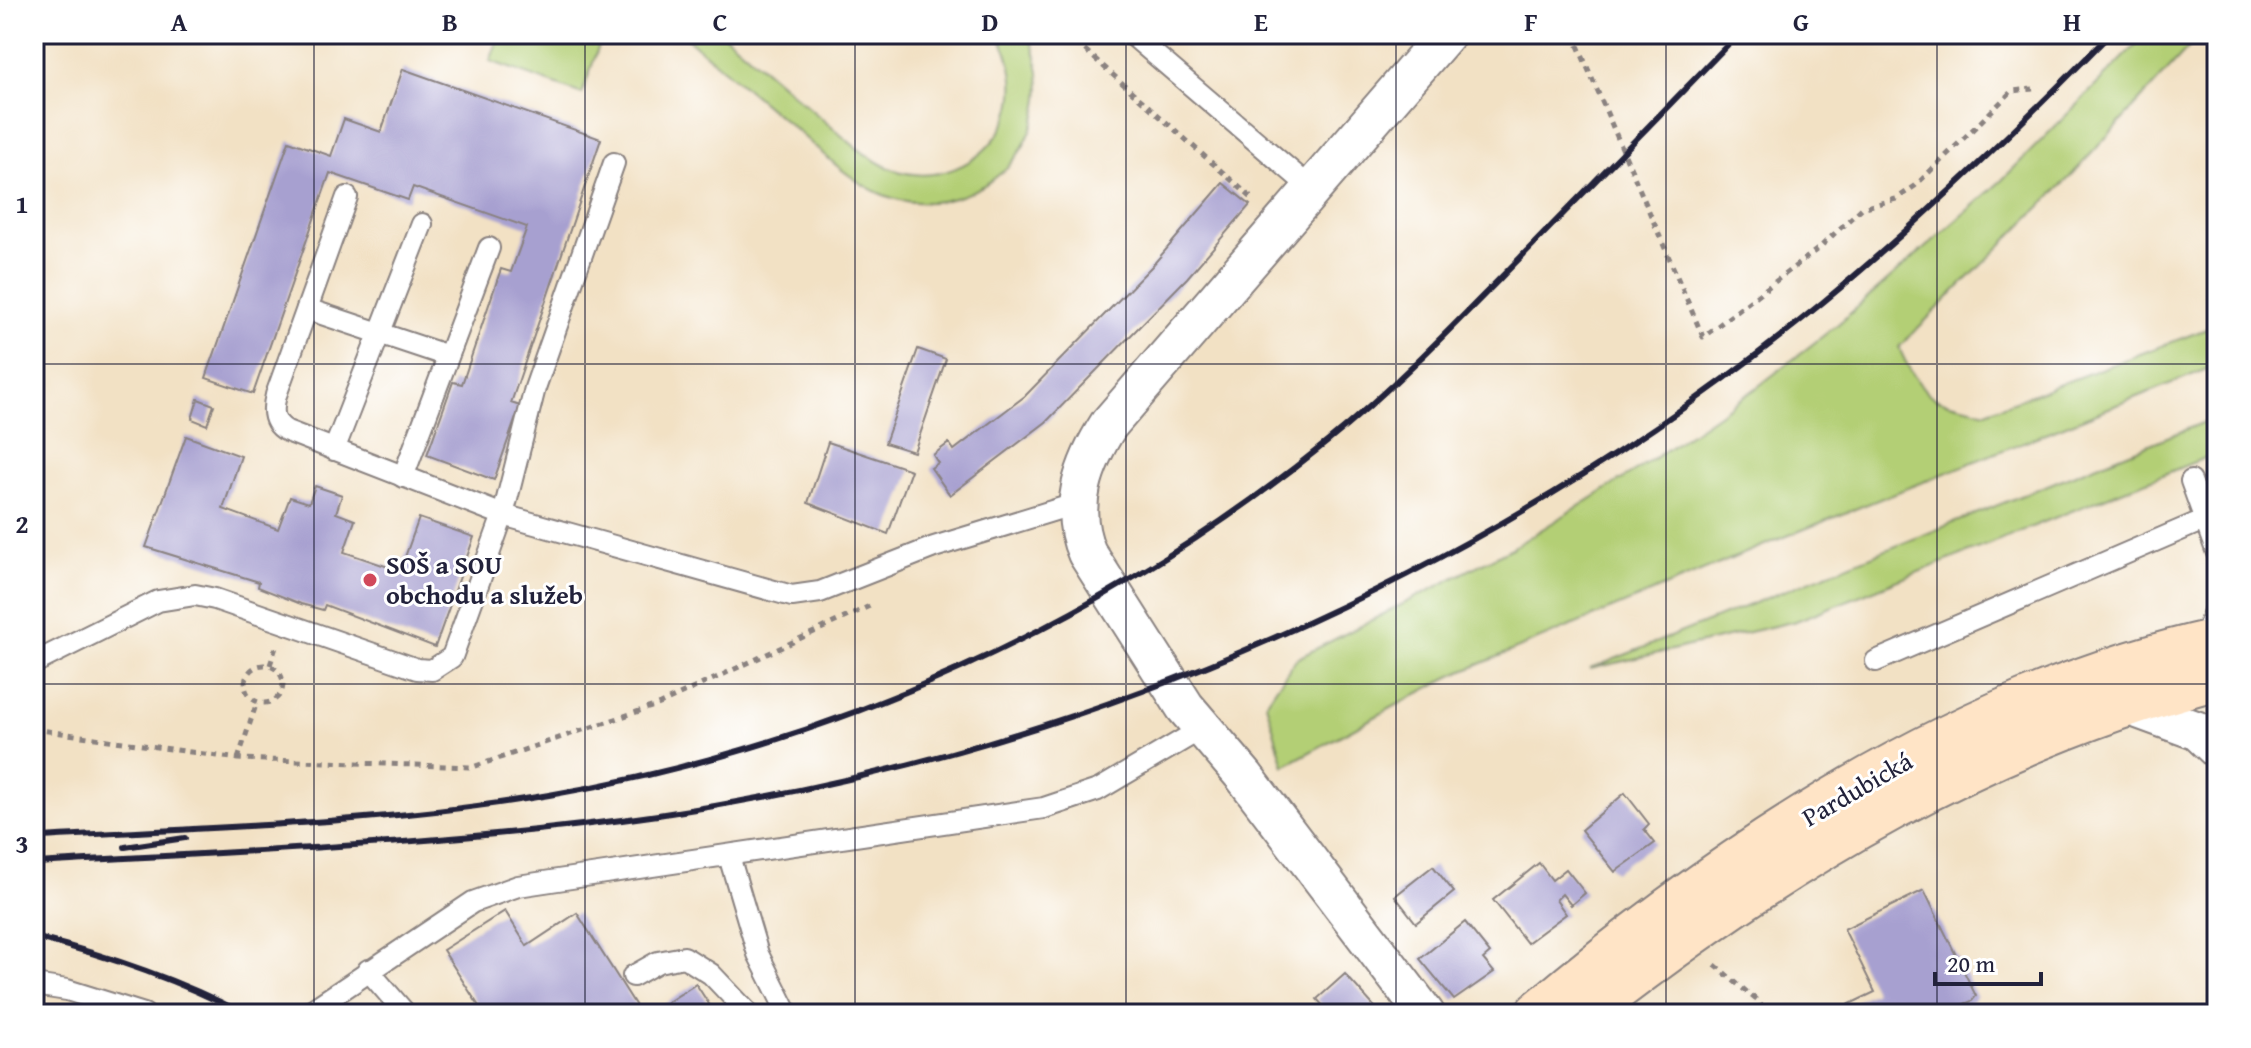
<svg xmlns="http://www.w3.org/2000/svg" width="2251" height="1048" font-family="'Gentium Book Plus',serif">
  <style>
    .green { fill: #b3cf75; stroke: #6a7858; stroke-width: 2 }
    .building { fill: #a7a0d0 }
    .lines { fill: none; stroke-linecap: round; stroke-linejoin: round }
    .lane-casing { stroke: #8a8280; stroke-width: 24 }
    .street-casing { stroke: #8a8280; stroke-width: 42 }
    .secondary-casing { stroke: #8a8280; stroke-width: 48 }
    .path { stroke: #8a8280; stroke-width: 5; stroke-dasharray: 6 6; stroke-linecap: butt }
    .lane { stroke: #fff; stroke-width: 20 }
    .street { stroke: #fff; stroke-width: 38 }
    .secondary { stroke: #ffe4c6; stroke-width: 44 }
    .rail { stroke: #22223b; stroke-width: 6 }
    .grid { fill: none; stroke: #22223b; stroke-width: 2; stroke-opacity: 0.55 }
    .poi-dot { fill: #d1495b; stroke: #fff; stroke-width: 3 }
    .labels { text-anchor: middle; stroke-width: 6; stroke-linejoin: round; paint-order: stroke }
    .poi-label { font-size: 26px; font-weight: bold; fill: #22223b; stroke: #fff; text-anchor: start }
    .street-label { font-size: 26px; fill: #22223b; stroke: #fff }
    .neatline { fill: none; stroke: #22223b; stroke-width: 3 }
    .grid-label { font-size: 26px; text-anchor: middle; font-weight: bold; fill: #22223b }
  </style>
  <rect width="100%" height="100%" fill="#fff"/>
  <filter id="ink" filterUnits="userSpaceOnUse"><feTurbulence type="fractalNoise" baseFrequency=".0125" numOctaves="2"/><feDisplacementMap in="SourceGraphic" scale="16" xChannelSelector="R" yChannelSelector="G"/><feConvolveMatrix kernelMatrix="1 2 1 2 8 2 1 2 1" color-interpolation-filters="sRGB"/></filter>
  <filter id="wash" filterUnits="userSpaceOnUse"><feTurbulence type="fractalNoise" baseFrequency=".006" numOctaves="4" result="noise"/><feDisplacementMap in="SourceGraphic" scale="32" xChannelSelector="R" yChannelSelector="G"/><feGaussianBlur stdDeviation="1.8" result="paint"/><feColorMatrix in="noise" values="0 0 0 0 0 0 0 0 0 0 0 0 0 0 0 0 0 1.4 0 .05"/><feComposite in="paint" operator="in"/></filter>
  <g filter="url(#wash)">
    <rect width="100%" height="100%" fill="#f2e1c4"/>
    <g class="green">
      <path d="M 500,34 L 603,34 L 582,94 L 490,61 Z"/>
      <path d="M 682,34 L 723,34 C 754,60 785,87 815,113 C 837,131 858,152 883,165 C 930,189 984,166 1006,121 C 1019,94 1014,58 997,34 L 1028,34 C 1046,73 1043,114 1021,150 C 992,195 930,215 881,194 C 851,181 827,157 803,136 C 762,102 722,68 682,34 Z"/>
      <path d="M 2147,34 L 2201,34 L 2070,177 L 1899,347 C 1905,363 1921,391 1936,399 C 1944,403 1973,407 1986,412 L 2217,325 L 2217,365 L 1767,544 L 1447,678 L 1284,766 L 1266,703 L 1296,659 L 1512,548 L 1637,470 L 1755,389 L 1837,325 L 2001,181 Z"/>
      <path d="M 2217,417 L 2217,453 L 1796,621 L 1590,669 Z"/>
    </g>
    <g id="blocks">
      <g class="building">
        <path d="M 403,69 L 601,139 L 511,403 L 520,406 L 494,480 L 427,455 L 453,382 L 462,384 L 501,269 L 511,272 L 527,227 L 413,187 L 408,200 L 330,173 L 253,394 L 206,378 L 289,141 L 331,156 L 344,119 L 381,132 Z"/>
        <path d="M 1223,183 L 1250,205 L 1187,278 L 1046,422 L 950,495 L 931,468 L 938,463 L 933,455 L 949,443 L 954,450 L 1025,396 L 1152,266 Z"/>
        <path d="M 918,349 L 946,359 L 914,452 L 885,443 Z"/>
        <path d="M 198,399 L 214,405 L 207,425 L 192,419 Z"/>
        <path d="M 186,436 L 241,456 L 223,509 L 278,529 L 290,497 L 309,503 L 315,486 L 342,495 L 336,513 L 355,520 L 344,552 L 400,571 L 419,518 L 474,537 L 435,647 L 325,605 L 323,610 L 301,604 L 258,587 L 259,582 L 146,547 Z"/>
        <path d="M 828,442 L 911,470 L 888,534 L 808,503 Z"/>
        <path d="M 1625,793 L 1649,824 L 1644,829 L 1655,843 L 1615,872 L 1581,830 Z"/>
        <path d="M 1539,863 L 1552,880 L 1566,869 L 1585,893 L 1571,905 L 1562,894 L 1556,900 L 1566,914 L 1527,943 L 1493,900 Z"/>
        <path d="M 1433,866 L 1454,892 L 1416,923 L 1395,896 Z"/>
        <path d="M 1924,890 L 1976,996 L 1972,1001 L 1938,1014 L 1829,1014 L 1875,992 L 1844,929 Z"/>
        <path d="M 505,911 L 527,946 L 577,913 L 641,1014 L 484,1014 L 443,950 Z"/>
        <path d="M 1465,922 L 1490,953 L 1483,959 L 1494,972 L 1454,1000 L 1420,959 Z"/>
        <path d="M 1345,974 L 1381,1014 L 1330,1014 L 1317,999 Z"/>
        <path d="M 696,984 L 712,1009 L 703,1014 L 656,1014 L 654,1011 Z"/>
      </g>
    </g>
  </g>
  <g filter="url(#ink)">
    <use href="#blocks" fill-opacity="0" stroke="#8a8280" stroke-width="2"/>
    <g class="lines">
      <g class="lane-casing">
        <g id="lane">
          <path d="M 1131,34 L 1312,189"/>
          <path d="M 614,163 L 535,388 L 503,515 L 792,596 L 820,592 L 934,547 L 1078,503"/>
          <path d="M 307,309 L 448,356"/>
          <path d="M 334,450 L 422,224"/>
          <path d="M 403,477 L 489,248"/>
          <path d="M 2191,481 L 2217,553"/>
          <path d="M 2203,644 L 2217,602"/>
          <path d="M 1876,661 L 2206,519"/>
          <path d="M 34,663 L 158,601 L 195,595 L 215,599 L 417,669 L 432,670 L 452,657 L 503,515 L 287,431 C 272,423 272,410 276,395 L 347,197"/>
          <path d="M 729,856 L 758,954 L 788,1014"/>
          <path d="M 368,970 L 406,1014"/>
          <path d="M 633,976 L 658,962 L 684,957 L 711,974 L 749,1014"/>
          <path d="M 34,985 L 67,990 L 144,1014"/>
          <path d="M 306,1014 L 473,902 L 518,886 L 551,881 L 1044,808 L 1098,790 L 1203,728"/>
        </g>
      </g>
      <g class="street-casing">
        <g id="street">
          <path d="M 2127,705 L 2198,731 L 2217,749"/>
          <path d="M 1425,1014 L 1244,776 L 1185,707 L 1087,553 C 1067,507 1084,463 1109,424 L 1446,34"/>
        </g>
      </g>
      <g class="secondary-casing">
        <g id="secondary">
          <path d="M 1598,1003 C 1789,855 1983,740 2217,677"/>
          <path d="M 1537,1014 C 1731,850 1966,696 2217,641"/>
        </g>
      </g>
      <g class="path">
        <path d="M 1067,34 L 1255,201"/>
        <path d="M 1573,34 L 1703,337 L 1819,248 L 1862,208 L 1896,199 L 1915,186 L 2012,91 L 2033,89"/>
        <circle cx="264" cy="684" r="19"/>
        <path d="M 270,665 L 276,647"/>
        <path d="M 34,729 L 238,759 L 473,767 L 660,704 L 874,604"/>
        <path d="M 238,759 L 257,702"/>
        <path d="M 1715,965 L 1760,1003 L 1765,1014"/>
      </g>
      <use href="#lane" class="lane"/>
      <use href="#street" class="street"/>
      <use href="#secondary" class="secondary"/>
      <g class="rail">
        <path d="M 41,837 C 210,827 382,824 549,795 C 832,747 1105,622 1327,442 C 1396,386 1457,322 1519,259 C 1592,184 1666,109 1738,34"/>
        <path d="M 125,847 L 185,838"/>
        <path d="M 34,863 C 242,851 452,845 658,815 C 1082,753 1489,575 1822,303 C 1924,219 2018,128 2110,34"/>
        <path d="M 34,937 C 106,955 177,979 244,1014"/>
      </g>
    </g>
  </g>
  <path class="grid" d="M 314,34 L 314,1014M 585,34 L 585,1014M 855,34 L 855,1014M 1126,34 L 1126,1014M 1396,34 L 1396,1014M 1666,34 L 1666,1014M 1937,34 L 1937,1014M 34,364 L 2217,364M 34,684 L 2217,684"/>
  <circle class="poi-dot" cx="370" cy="580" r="8"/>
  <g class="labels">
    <g class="poi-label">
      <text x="386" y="574">SOŠ a SOU<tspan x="386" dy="30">obchodu a služeb</tspan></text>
    </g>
    <g class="street-label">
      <text transform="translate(1857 789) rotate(-30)" y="9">Pardubická</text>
    </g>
  </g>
  <rect width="2251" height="1048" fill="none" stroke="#fff" stroke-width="88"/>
  <path d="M1935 972v12h106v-12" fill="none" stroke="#22223b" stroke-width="4"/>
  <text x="1947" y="972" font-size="24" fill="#22223b" stroke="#ffffff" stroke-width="6" paint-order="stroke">20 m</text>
  <rect x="44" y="44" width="2163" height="960" class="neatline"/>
  <g class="grid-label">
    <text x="179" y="31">A</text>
    <text x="450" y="31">B</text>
    <text x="720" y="31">C</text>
    <text x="990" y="31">D</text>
    <text x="1261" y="31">E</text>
    <text x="1531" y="31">F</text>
    <text x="1801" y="31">G</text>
    <text x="2072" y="31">H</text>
    <text x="22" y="213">1</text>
    <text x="22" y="533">2</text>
    <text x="22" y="853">3</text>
  </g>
</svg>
